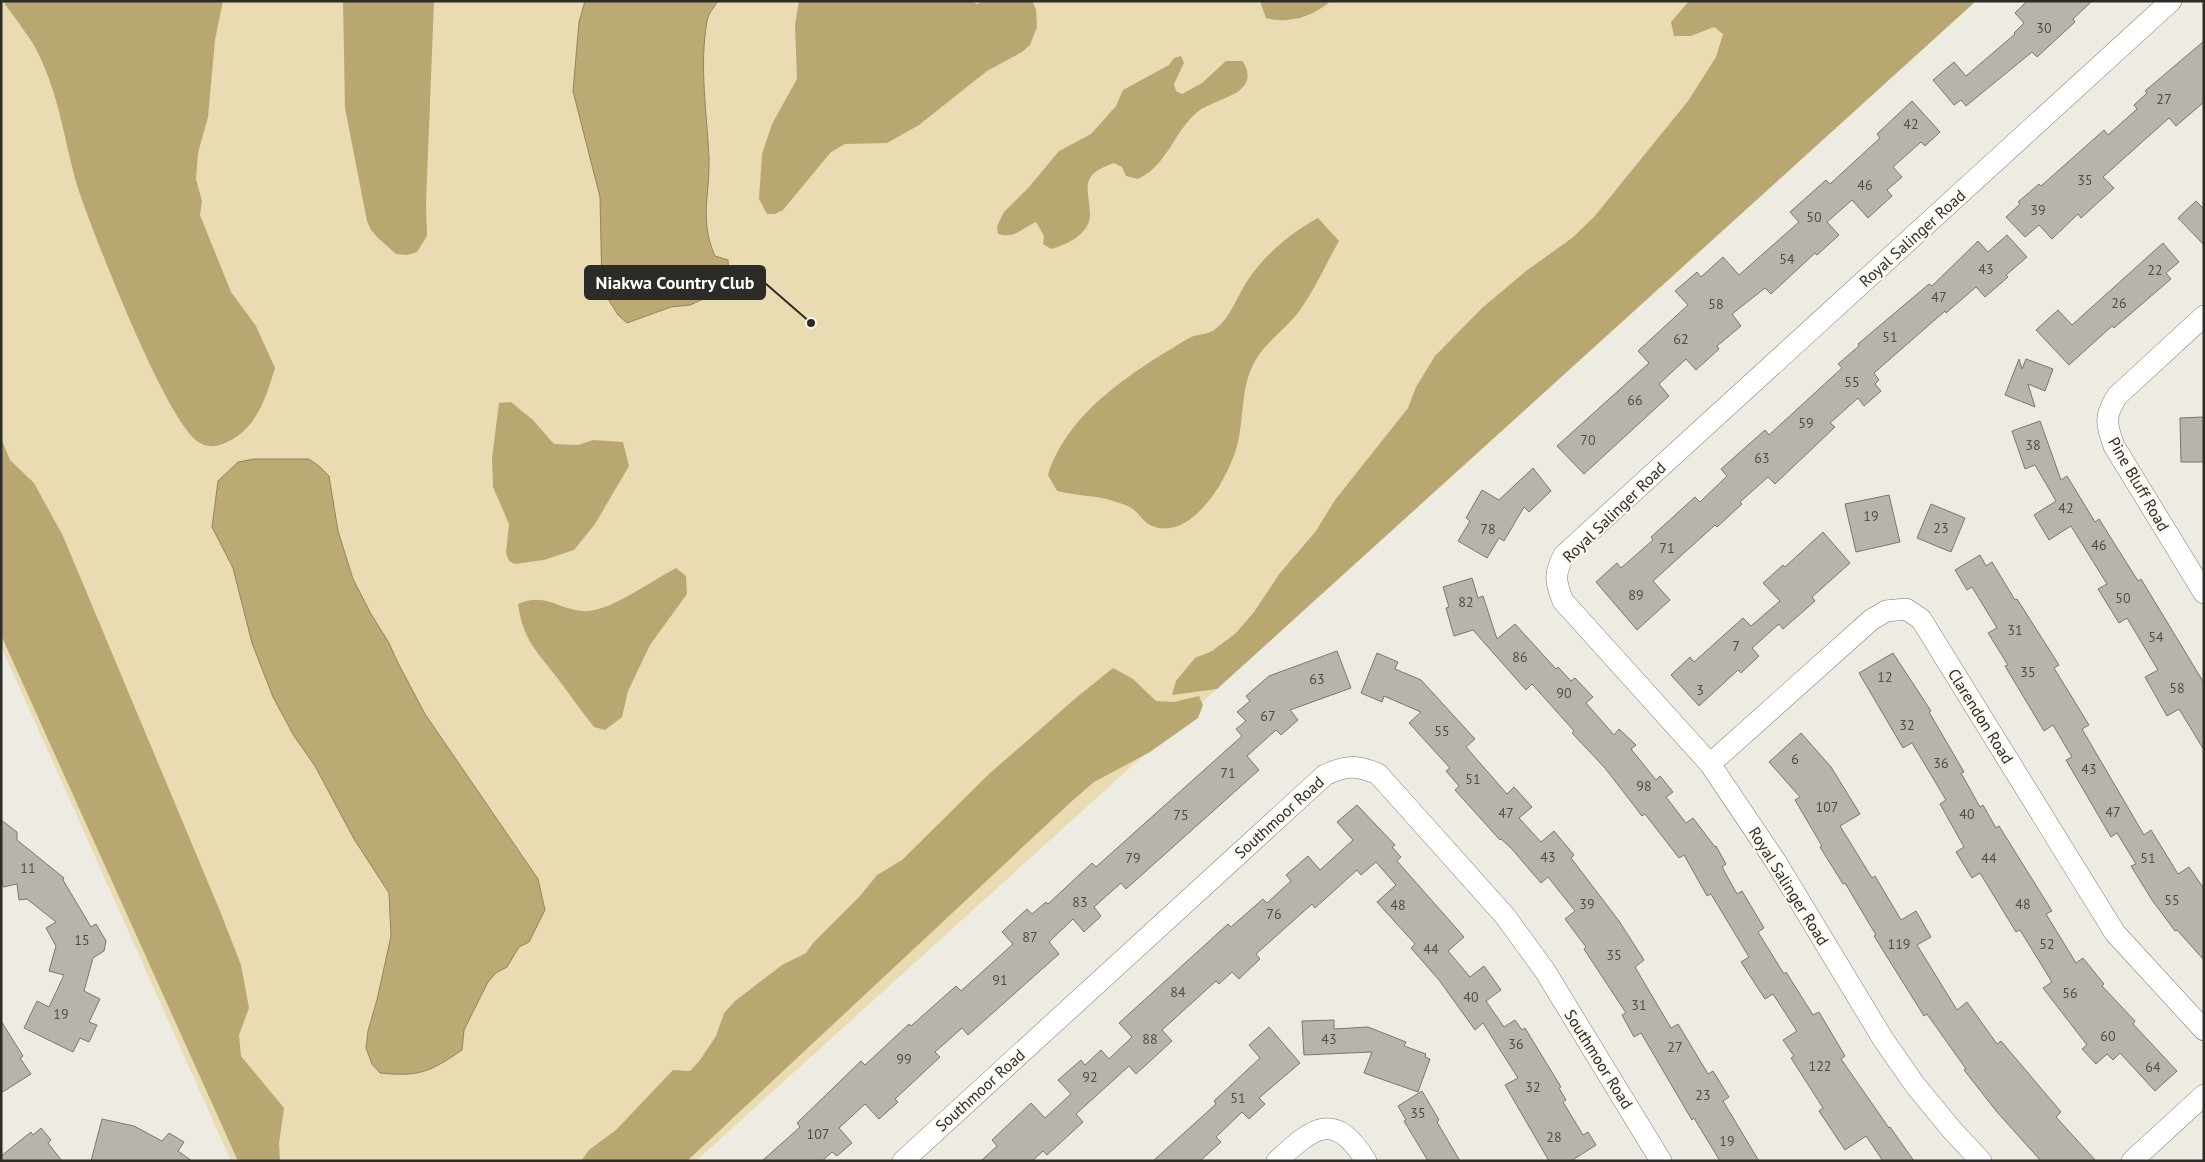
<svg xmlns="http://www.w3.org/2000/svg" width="2205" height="1162" font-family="'PT Sans',sans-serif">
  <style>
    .green { fill: #e9dcb2 }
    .forest { fill: #b9a771 }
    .water { fill: #bcaa74; stroke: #91845d }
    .building { fill: #b7b4ac; stroke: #7a7770 }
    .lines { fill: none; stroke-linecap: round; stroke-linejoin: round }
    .minor-casing { stroke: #7d7b73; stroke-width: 22 }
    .minor { stroke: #fff; stroke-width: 21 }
    .labels { text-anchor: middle; stroke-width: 4.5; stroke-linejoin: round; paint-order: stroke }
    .number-label { font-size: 14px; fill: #4f4d48 }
    .street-label { font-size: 16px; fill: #2c2b27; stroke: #fbf8ef }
    .leader { fill: none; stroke: #2c2b27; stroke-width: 2 }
    .callout-dot { fill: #2c2b27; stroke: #fbf8ef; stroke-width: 2 }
    .callout { fill: #2c2b27; stroke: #2c2b27; stroke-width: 2 }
    .callout-label { font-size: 18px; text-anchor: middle; font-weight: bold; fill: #fff }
  </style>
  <rect width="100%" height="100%" fill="#edebe2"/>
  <path class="green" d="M 1,1 L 1976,1 L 696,1161 L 231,1161 L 1,646 Z"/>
  <g class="forest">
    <path d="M 3,1 L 223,1 L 215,40 L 208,117 L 198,153 L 196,179 L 202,201 L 200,215 L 231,292 L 256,326 L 275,368 C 267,394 258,426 231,440 C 220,446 211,449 200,443 C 168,426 98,244 83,203 C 68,163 64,119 49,79 C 43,63 36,46 25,32 C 18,21 10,12 3,1 Z"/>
    <path d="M 343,1 L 434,1 L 426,204 L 427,236 L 417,252 L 407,255 L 396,254 L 378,238 L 371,230 L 367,221 L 345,108 Z"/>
    <path d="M 799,1 L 971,1 L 977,4 L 983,1 L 1032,1 L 1036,9 L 1037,27 L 1030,45 L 1022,52 L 987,71 L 919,125 L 887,143 L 845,144 L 831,152 L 783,210 L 775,214 L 767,214 L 759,199 L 762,154 L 772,124 L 797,79 L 795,25 Z"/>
    <path d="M 1260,1 L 1331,1 C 1312,17 1290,24 1266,18 Z"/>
    <path d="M 1689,1 L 1976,1 L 1217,689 L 1172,695 L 1176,681 L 1195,658 L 1212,651 L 1236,633 L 1254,612 L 1280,573 L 1316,531 L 1335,500 L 1408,408 L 1416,387 L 1435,356 L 1482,308 L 1526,271 L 1572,238 L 1594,217 L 1688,101 L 1716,57 L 1723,34 L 1714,27 L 1691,36 L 1674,36 L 1671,22 Z"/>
    <path d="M 1181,56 L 1184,63 L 1174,84 L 1176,91 L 1182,94 L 1202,83 L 1226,61 L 1242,61 C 1248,68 1250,78 1244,86 C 1233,99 1207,102 1194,115 C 1173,135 1166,166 1138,179 L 1126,176 L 1122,167 L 1114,163 C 1078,176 1089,186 1090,215 C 1090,234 1066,245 1051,249 L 1043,244 L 1044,236 L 1036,222 C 1022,228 1015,239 998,234 L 997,226 L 1004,212 L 1029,187 L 1059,151 L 1091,134 L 1116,106 L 1123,90 L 1169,65 L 1174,58 Z"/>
    <path d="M 1318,218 L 1339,241 C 1326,264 1315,289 1300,310 C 1286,330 1264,342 1253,365 C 1241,389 1244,416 1238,442 C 1231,474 1192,545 1150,525 C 1144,522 1139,514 1134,510 C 1129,505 1119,503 1113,501 C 1095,495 1076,496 1057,491 L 1048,475 C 1068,411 1134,371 1189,338 C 1196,334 1207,335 1214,330 C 1229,320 1236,299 1246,283 C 1263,256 1290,233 1318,218 Z"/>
    <path d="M 511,402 L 533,420 L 554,444 L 578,445 L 593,440 L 623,442 L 629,466 L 595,524 L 574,550 L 544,560 L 515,564 L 509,561 L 506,553 L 509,524 L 493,487 L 492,458 L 499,403 Z"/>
    <path d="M 1,438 L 10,460 L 34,483 L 63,536 L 220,911 L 241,965 L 249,1008 L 239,1035 L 241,1056 L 284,1108 L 279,1143 L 280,1161 L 238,1161 L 1,635 Z"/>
    <path d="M 676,568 L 686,576 L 687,594 L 650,645 L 628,691 L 622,717 L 605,730 L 594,727 C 583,714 574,700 564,687 C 543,657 523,644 518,604 C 548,591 561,613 589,611 C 613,609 653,580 676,568 Z"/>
    <path d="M 1113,668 L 1133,679 L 1156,701 L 1174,702 L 1199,696 L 1203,705 L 1198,718 L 1150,752 L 1094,782 L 1072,801 L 687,1161 L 581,1161 L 589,1150 L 616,1130 L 673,1070 L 690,1071 L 700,1060 L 716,1036 L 724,1013 L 735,1001 L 782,965 L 806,953 L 813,943 L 860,896 L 877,875 L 902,860 L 989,774 L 1077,697 Z"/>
  </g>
  <g class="water">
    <path d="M 585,1 L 718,1 C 714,7 708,14 707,21 C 699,67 707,113 709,158 C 710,195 699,220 715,256 L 728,260 L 729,274 L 717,293 L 690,305 L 671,307 L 627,323 L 618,315 L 602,289 L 600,197 L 573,91 L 579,22 Z"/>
    <path d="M 254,459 L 309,459 L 319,466 L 329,476 L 338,531 L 353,579 L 371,614 L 389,643 L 398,663 L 425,714 L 538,879 L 545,910 L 529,942 L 519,947 L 507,967 L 496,973 L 488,982 L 464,1030 L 462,1050 C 430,1072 419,1077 380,1073 L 372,1064 L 366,1048 L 368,1031 L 377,1000 L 391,936 L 389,893 L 354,839 L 315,766 L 294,736 L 273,697 L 252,643 L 233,568 L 212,527 L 218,481 L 238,462 Z"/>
  </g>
  <g class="building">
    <path d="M 2027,1 L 2092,1 L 2073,19 L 2075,22 L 2037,57 L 2032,52 L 1966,106 L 1961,100 L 1954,105 L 1933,80 L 1954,62 L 1966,76 L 2015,34 L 2014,33 L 2024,23 L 2015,13 Z"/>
    <path d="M 2204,41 L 2204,102 L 2176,126 L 2169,118 L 2103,177 L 2114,188 L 2081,218 L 2078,214 L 2052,239 L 2039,225 L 2025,237 L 2006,217 L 2020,204 L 2018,202 L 2039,184 L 2041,186 L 2104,130 L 2108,135 L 2137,109 L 2134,105 L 2147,93 L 2145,91 Z"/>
    <path d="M 1912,101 L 1940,132 L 1925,146 L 1921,142 L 1893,167 L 1902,177 L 1887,190 L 1892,196 L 1868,218 L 1852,200 L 1827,222 L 1839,235 L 1817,255 L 1815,253 L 1771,294 L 1765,288 L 1732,314 L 1741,326 L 1717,346 L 1719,349 L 1696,370 L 1686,359 L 1659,384 L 1669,396 L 1584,474 L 1557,446 L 1649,363 L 1638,351 L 1688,305 L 1675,291 L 1697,272 L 1701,277 L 1723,257 L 1739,275 L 1799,222 L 1790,212 L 1826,180 L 1830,184 L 1880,138 L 1877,134 Z"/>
    <path d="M 2196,201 L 2204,209 L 2204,245 L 2178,218 Z"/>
    <path d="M 2007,235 L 2027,257 L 2006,275 L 2008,277 L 1985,297 L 1976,287 L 1946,313 L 1945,311 L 1874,373 L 1879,380 L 1875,384 L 1881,391 L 1864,406 L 1858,398 L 1830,423 L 1835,427 L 1775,484 L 1768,477 L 1740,502 L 1742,504 L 1717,527 L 1715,525 L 1653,581 L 1670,600 L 1637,630 L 1596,582 L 1617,563 L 1621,568 L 1653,540 L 1651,537 L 1695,497 L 1700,502 L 1727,476 L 1721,469 L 1765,430 L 1769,435 L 1842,368 L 1838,364 L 1859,346 L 1858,344 L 1929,284 L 1932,286 L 1978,241 L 1988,252 Z"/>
    <path d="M 2163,243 L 2179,262 L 2166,273 L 2171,279 L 2114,328 L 2112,326 L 2069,365 L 2036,330 L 2058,310 L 2072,325 Z"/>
    <path d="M 2019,359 L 2022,369 L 2026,359 L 2053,369 L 2045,391 L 2028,384 L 2035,407 L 2005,395 Z"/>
    <path d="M 2204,417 L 2204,462 L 2181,462 L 2180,418 Z"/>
    <path d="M 2040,421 L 2061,480 L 2067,476 L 2095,522 L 2099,519 L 2138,581 L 2141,579 L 2204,683 L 2204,750 L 2179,709 L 2167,716 L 2145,677 L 2158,670 L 2127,618 L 2119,623 L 2098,589 L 2107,584 L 2071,526 L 2049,540 L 2034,515 L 2056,501 L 2035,465 L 2025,469 L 2012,431 Z"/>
    <path d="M 1533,468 L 1551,491 L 1529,512 L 1524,507 L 1504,541 L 1499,538 L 1487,558 L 1458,541 L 1470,521 L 1466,518 L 1482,490 L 1499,500 Z"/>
    <path d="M 1889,495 L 1900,542 L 1856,552 L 1845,504 Z"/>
    <path d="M 1931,504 L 1965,518 L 1951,552 L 1917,538 Z"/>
    <path d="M 1823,532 L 1850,563 L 1812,597 L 1815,601 L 1783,629 L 1779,624 L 1752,648 L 1759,656 L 1741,673 L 1738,670 L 1699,706 L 1671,675 L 1690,657 L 1694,662 L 1743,618 L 1751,626 L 1780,601 L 1763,583 L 1783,565 L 1785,567 Z"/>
    <path d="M 1980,555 L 1986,566 L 1992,562 L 2015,600 L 2017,599 L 2059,665 L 2054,668 L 2089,725 L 2082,729 L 2144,835 L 2151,830 L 2178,874 L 2189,867 L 2204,889 L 2204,960 L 2177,930 L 2175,931 L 2152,900 L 2131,866 L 2136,864 L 2117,833 L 2111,837 L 2066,760 L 2072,757 L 2053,725 L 2044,731 L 2005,666 L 2008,665 L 1988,633 L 1997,628 L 1972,587 L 1967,590 L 1955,570 Z"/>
    <path d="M 1472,578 L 1478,598 L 1483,596 L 1497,639 L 1515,624 L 1556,669 L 1558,667 L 1571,681 L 1575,678 L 1593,697 L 1586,703 L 1614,735 L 1619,729 L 1636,745 L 1631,749 L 1656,780 L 1660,776 L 1673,792 L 1666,797 L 1686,823 L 1693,818 L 1715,847 L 1716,846 L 1726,864 L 1722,867 L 1737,894 L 1742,891 L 1764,928 L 1758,932 L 1784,974 L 1786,972 L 1813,1015 L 1819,1012 L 1845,1056 L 1841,1059 L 1889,1128 L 1890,1127 L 1914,1161 L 1883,1161 L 1866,1136 L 1845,1150 L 1819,1111 L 1823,1108 L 1791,1058 L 1794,1056 L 1783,1040 L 1797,1031 L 1773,994 L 1765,999 L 1741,962 L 1749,957 L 1711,894 L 1707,896 L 1684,855 L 1679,858 L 1645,814 L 1642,816 L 1605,768 L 1572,733 L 1574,731 L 1532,684 L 1526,690 L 1473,630 L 1454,636 L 1446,608 L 1449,607 L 1443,587 Z"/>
    <path d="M 1337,651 L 1351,688 L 1290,710 L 1298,720 L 1281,735 L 1276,730 L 1247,756 L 1259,770 L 1126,889 L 1121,883 L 1094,907 L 1101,916 L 1084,932 L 1073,919 L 1049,942 L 1059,954 L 968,1035 L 962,1028 L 935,1052 L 940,1057 L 895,1099 L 898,1102 L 879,1119 L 865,1104 L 839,1128 L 852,1143 L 837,1156 L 832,1152 L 822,1161 L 762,1161 L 800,1127 L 797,1123 L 861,1061 L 865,1065 L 909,1024 L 911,1026 L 956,986 L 961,991 L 1013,944 L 1002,932 L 1027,909 L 1032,914 L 1046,902 L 1048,904 L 1092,863 L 1096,867 L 1242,736 L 1236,729 L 1246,721 L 1237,712 L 1250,701 L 1246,696 L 1269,676 Z"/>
    <path d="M 1377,653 L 1398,662 L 1395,669 L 1421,680 L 1475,739 L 1466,747 L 1507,794 L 1514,787 L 1532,807 L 1519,818 L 1541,842 L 1554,831 L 1574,855 L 1571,858 L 1619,921 L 1644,960 L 1635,967 L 1671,1028 L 1678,1024 L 1708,1074 L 1713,1071 L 1729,1097 L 1723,1101 L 1759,1161 L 1720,1161 L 1694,1118 L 1692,1120 L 1641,1033 L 1634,1037 L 1622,1015 L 1626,1013 L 1584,949 L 1586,947 L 1565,919 L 1575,911 L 1548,877 L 1541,883 L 1511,848 L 1501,839 L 1500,840 L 1455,790 L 1459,786 L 1446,771 L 1450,768 L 1409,723 L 1421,712 L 1384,696 L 1382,702 L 1361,693 Z"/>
    <path d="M 1893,653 L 1931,711 L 1929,712 L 1964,772 L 1961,773 L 1980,807 L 1983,805 L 1996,828 L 1999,826 L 2052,911 L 2046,914 L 2076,963 L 2083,958 L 2104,984 L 2102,986 L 2135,1021 L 2133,1024 L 2177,1071 L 2155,1091 L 2120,1053 L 2113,1060 L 2107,1054 L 2096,1064 L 2082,1049 L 2087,1045 L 2043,988 L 2052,982 L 2020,930 L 2016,932 L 1980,873 L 1972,878 L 1956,852 L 1964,847 L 1940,804 L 1946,800 L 1912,743 L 1903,748 L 1859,673 Z"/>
    <path d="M 1801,733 L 1831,767 L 1860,814 L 1840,826 L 1872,878 L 1875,876 L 1901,920 L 1916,911 L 1931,937 L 1917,945 L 1957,1010 L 1967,1002 L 1997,1044 L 2001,1041 L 2061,1112 L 2056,1117 L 2096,1161 L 2041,1161 L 1997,1112 L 1964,1070 L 1966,1069 L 1927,1014 L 1924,1016 L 1874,936 L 1876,935 L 1845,883 L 1843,884 L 1820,847 L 1822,846 L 1795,800 L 1800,797 L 1769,762 Z"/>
    <path d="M 1357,805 L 1395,845 L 1392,847 L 1401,857 L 1397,861 L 1464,937 L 1448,951 L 1470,977 L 1484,966 L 1501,990 L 1486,1001 L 1504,1027 L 1515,1020 L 1522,1030 L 1525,1028 L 1561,1087 L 1559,1088 L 1566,1100 L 1563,1102 L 1583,1135 L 1588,1132 L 1596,1145 L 1571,1161 L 1549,1161 L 1505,1085 L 1518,1078 L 1483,1023 L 1475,1030 L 1439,980 L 1411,948 L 1415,944 L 1377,902 L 1396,885 L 1376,862 L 1361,875 L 1357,870 L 1315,908 L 1312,904 L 1256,954 L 1260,959 L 1239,979 L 1232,972 L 1219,984 L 1216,981 L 1162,1030 L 1172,1041 L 1136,1074 L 1129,1066 L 1076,1114 L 1083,1122 L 1047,1155 L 1043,1151 L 1032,1161 L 981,1161 L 997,1146 L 992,1140 L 1031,1103 L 1045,1118 L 1071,1094 L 1058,1080 L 1081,1060 L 1085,1065 L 1101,1050 L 1109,1059 L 1132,1037 L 1119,1023 L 1228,924 L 1231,927 L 1263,899 L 1267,903 L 1291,881 L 1286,875 L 1308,856 L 1320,870 L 1353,840 L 1337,822 Z"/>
    <path d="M 1,820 L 17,832 L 17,840 L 64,878 L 63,880 L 91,927 L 96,924 L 106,941 L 104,951 L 93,958 L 84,991 L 100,999 L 89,1022 L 97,1025 L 89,1042 L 80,1038 L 73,1052 L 24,1028 L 37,1001 L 49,1007 L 64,975 L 49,971 L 56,946 L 46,928 L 56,922 L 27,899 L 19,900 L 17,884 L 3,887 L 1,876 Z"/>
    <path d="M 1334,1020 L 1334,1029 L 1368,1027 L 1406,1042 L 1404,1046 L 1426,1054 L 1425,1057 L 1430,1059 L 1418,1092 L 1364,1073 L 1372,1052 L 1304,1055 L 1302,1021 Z"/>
    <path d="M 1,1021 L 23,1056 L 20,1058 L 31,1074 L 1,1093 Z"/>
    <path d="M 1269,1027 L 1300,1063 L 1259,1098 L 1265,1104 L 1249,1119 L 1242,1112 L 1216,1137 L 1221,1142 L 1200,1161 L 1153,1161 L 1216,1104 L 1214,1101 L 1260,1058 L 1249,1045 Z"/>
    <path d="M 1422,1091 L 1439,1120 L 1437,1122 L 1460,1161 L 1428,1161 L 1404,1121 L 1406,1120 L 1398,1106 Z"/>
    <path d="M 102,1119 L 134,1126 L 162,1141 L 169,1133 L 184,1142 L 178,1151 L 192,1161 L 91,1161 Z"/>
    <path d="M 41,1128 L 51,1140 L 48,1143 L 62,1161 L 1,1161 L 1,1156 L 31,1132 L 33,1135 Z"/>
  </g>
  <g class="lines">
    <g class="minor-casing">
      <g id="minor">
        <path d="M 2204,316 L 2117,396 C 2104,417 2106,424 2114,446 L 2204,593"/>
        <path d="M 1710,764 L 1871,620 L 1886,611 L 1906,609 L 1921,619 L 2115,933 L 2204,1030"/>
        <path d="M 903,1161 L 1325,775 C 1347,765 1356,765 1378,774 L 1505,916 L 1545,971 L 1661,1161"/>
        <path d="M 1277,1161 C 1313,1128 1334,1109 1366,1161"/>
        <path d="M 1981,1161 L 1952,1130 L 1915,1085 L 1883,1039 L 1776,862 L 1710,764 L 1563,601 C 1555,581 1554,574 1564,555 L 2171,1"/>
        <path d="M 2132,1161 L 2204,1095"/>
      </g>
    </g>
    <use href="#minor" class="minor"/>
  </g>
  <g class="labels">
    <g class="number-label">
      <text x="2044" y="33">30</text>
      <text x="2164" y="104">27</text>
      <text x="1911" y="129">42</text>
      <text x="2085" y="185">35</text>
      <text x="1865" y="190">46</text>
      <text x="2038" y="215">39</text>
      <text x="1814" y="222">50</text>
      <text x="1787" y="264">54</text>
      <text x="1986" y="274">43</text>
      <text x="2155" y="275">22</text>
      <text x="1939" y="302">47</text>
      <text x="2119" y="308">26</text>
      <text x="1716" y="309">58</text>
      <text x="1890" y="342">51</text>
      <text x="1681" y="344">62</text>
      <text x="1852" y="387">55</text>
      <text x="1635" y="405">66</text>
      <text x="1806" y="428">59</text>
      <text x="1588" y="445">70</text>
      <text x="2033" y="450">38</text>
      <text x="1762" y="463">63</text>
      <text x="2066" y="513">42</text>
      <text x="1871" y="521">19</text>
      <text x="1941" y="533">23</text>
      <text x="1488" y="534">78</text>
      <text x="2099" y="550">46</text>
      <text x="1667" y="553">71</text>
      <text x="1636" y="600">89</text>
      <text x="2123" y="603">50</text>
      <text x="1466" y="607">82</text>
      <text x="2015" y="635">31</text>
      <text x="2156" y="642">54</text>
      <text x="1736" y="651">7</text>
      <text x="1520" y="662">86</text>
      <text x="2028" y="677">35</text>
      <text x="1885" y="682">12</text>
      <text x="1317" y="684">63</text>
      <text x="2177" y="693">58</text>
      <text x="1700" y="695">3</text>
      <text x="1564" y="698">90</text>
      <text x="1268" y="721">67</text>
      <text x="1907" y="730">32</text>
      <text x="1442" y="736">55</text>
      <text x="1795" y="764">6</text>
      <text x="1941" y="768">36</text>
      <text x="2089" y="774">43</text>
      <text x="1228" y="778">71</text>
      <text x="1473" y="784">51</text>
      <text x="1644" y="791">98</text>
      <text x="1827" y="812">107</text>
      <text x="2113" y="817">47</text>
      <text x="1506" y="818">47</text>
      <text x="1967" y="819">40</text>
      <text x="1181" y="820">75</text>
      <text x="1548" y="862">43</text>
      <text x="1133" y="863">79</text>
      <text x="1989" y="863">44</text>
      <text x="2148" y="863">51</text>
      <text x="28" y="873">11</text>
      <text x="2172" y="905">55</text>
      <text x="1080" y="907">83</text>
      <text x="1587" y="909">39</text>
      <text x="2023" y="909">48</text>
      <text x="1398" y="910">48</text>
      <text x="1274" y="919">76</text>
      <text x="1030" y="942">87</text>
      <text x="82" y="945">15</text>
      <text x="1899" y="949">119</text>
      <text x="2047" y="949">52</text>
      <text x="1431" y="954">44</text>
      <text x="1614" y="960">35</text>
      <text x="1000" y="985">91</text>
      <text x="1178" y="997">84</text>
      <text x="2070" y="998">56</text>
      <text x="1471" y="1002">40</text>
      <text x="1639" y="1010">31</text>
      <text x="61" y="1019">19</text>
      <text x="2108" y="1041">60</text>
      <text x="1150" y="1044">88</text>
      <text x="1329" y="1044">43</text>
      <text x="1516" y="1049">36</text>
      <text x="1675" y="1052">27</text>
      <text x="904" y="1064">99</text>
      <text x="1820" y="1071">122</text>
      <text x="2153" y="1072">64</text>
      <text x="1090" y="1082">92</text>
      <text x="1533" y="1092">32</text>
      <text x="1703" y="1100">23</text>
      <text x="1238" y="1103">51</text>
      <text x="1418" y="1118">35</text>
      <text x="818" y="1139">107</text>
      <text x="1554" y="1142">28</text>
      <text x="1727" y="1146">19</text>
    </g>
    <g class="street-label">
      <text transform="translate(1912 238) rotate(-42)" y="6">Royal Salinger Road</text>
      <text transform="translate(2139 484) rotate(60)" y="6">Pine Bluff Road</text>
      <text transform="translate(1614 512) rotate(-44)" y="6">Royal Salinger Road</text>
      <text transform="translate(1981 716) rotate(58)" y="6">Clarendon Road</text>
      <text transform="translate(1279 817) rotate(-42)" y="6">Southmoor Road</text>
      <text transform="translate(1789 886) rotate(58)" y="6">Royal Salinger Road</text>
      <text transform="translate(1599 1059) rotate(58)" y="6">Southmoor Road</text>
      <text transform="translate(980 1090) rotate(-42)" y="6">Southmoor Road</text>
    </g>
  </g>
  <path class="leader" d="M811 323L765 283"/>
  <circle class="callout-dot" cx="811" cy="323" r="5"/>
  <rect class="callout" x="585" y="266" width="180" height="33" rx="5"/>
  <g class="callout-label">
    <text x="675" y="289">Niakwa Country Club</text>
  </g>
  <rect width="2205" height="1162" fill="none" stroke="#2c2b27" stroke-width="5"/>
</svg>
